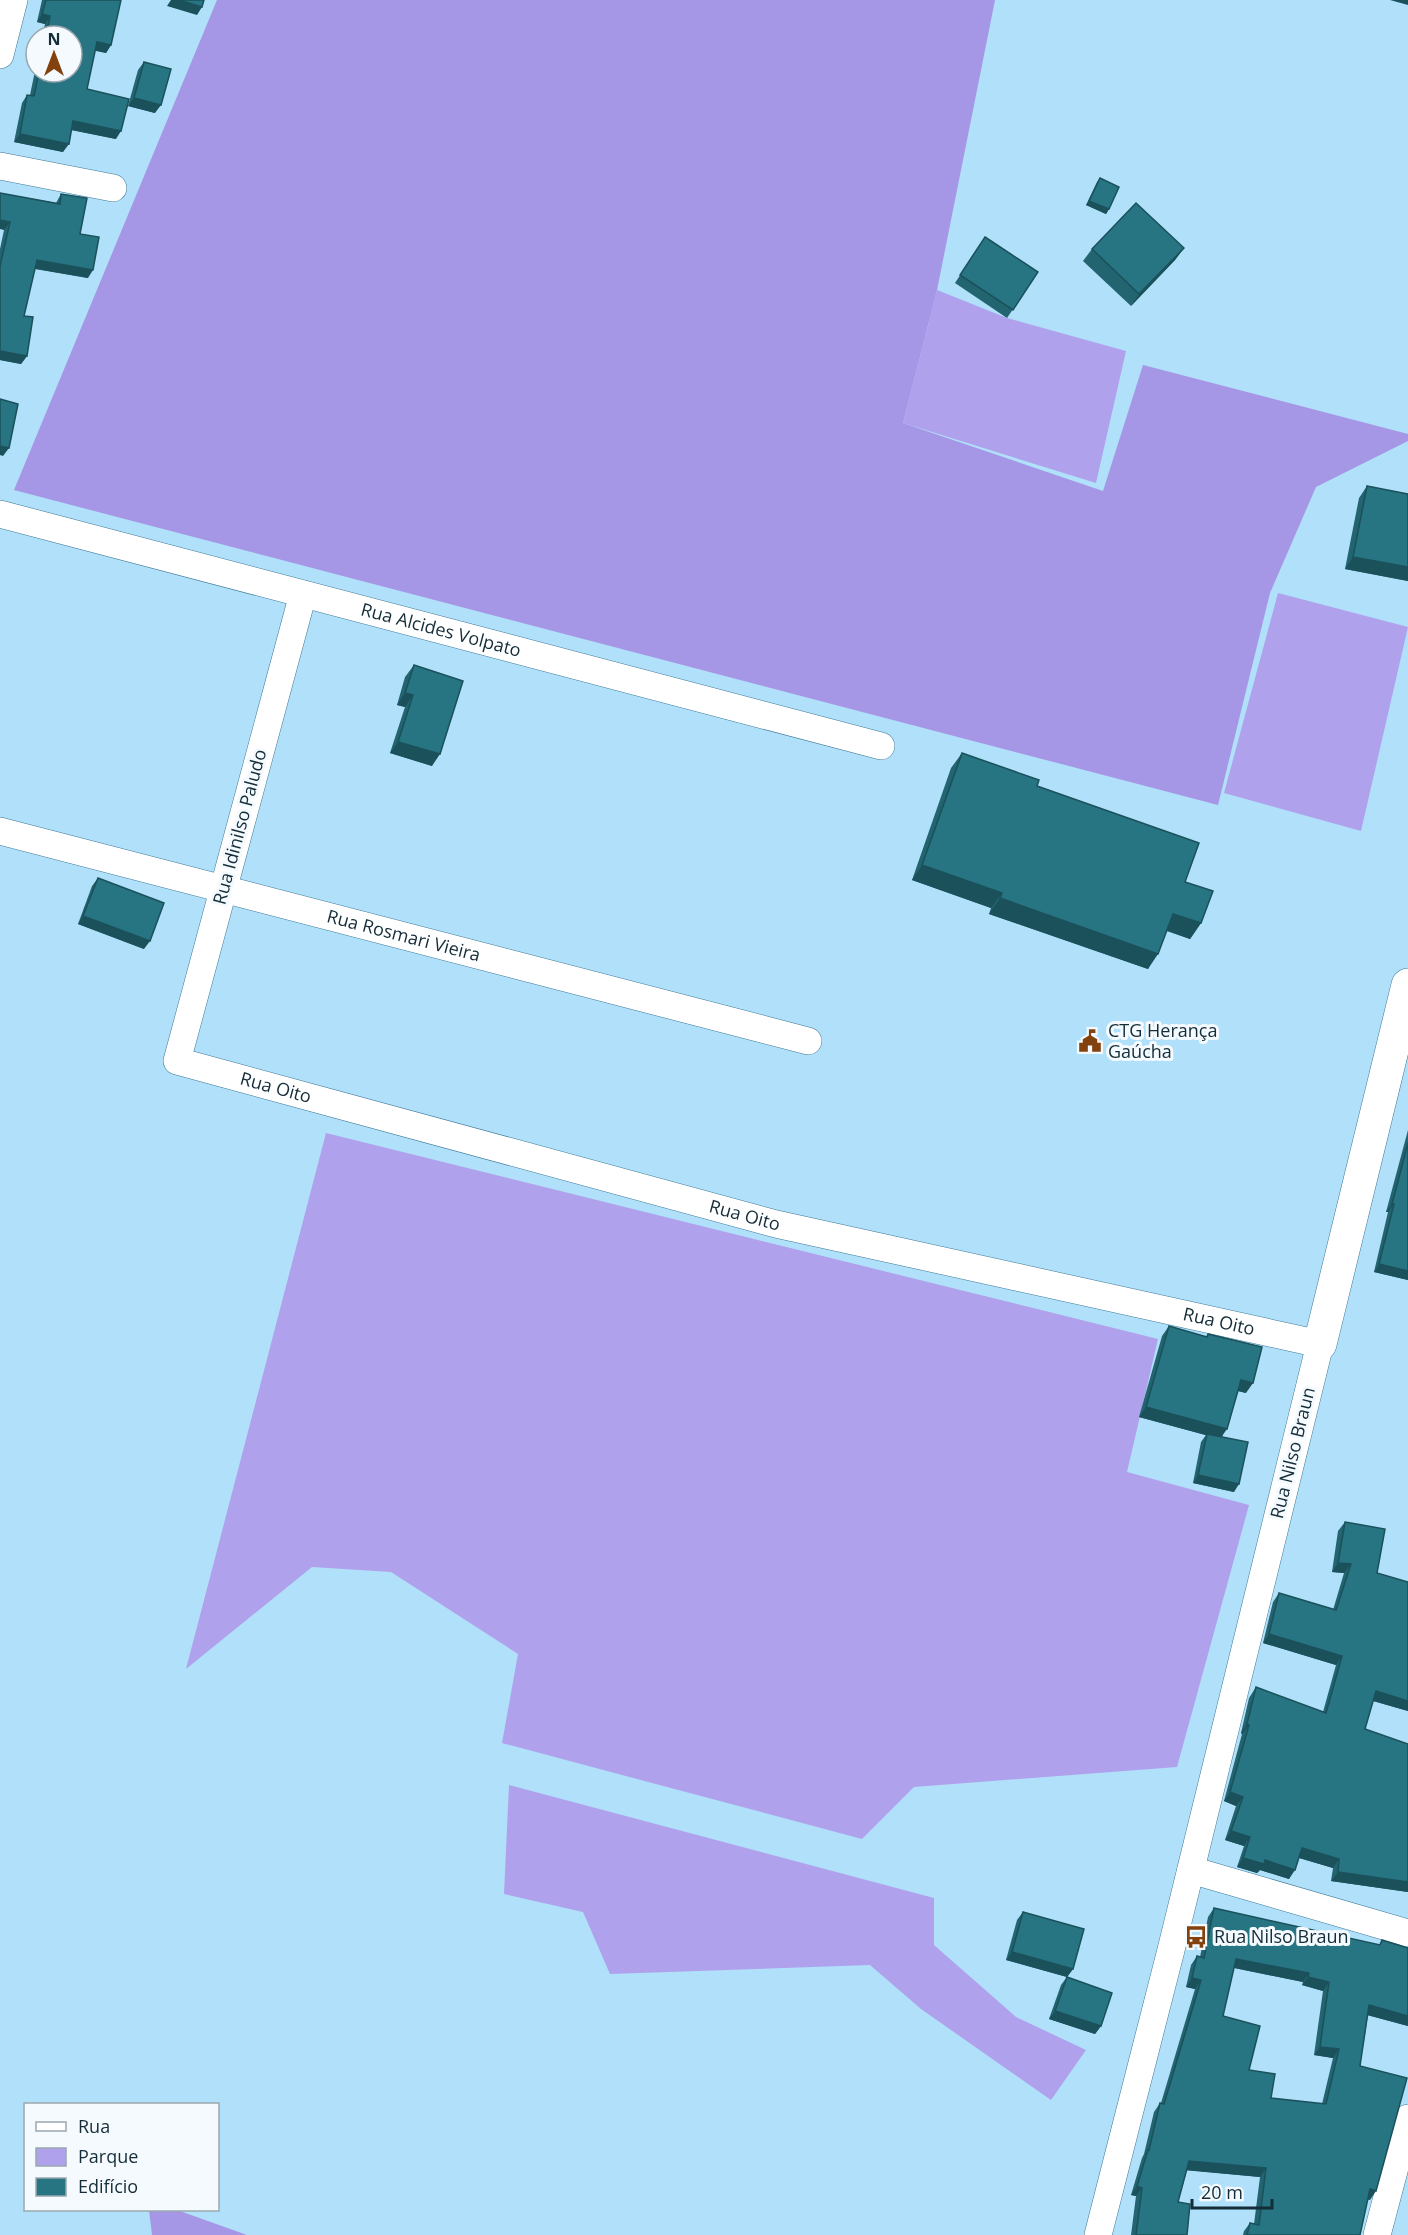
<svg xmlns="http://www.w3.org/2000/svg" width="1408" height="2235" font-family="'Open Sans',sans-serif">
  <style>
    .green { fill: #b0a1ed }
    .forest { fill: #a696e6 }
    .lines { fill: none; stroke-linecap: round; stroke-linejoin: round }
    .street-casing { stroke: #3f7997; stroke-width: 28 }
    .secondary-casing { stroke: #3f7997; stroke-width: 34 }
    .street { stroke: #fff; stroke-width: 27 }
    .secondary { stroke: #fff; stroke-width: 33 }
    .wall { fill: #226470; fill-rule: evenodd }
    .shaded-wall { fill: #1b515b }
    .building { fill: #277482; stroke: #1b515b; stroke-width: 1.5; fill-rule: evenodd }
    .labels { text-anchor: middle; stroke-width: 6; stroke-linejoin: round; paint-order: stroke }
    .street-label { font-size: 18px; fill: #142d39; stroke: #f4fafd }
    .poi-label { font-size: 18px; fill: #142d39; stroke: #f4fafd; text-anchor: start }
  </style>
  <rect width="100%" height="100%" fill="#b0e0fa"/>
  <g class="green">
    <path d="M 937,290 L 1007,318 L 1126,351 L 1096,483 L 903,423 Z"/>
    <path d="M 1278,593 L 1408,627 L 1361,831 L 1224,793 Z"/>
    <path d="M 326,1133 L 1158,1339 L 1127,1472 L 1249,1505 L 1177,1767 L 914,1787 L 862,1839 L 502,1743 L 518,1654 L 391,1572 L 312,1567 L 186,1669 Z"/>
    <path d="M 509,1785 L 934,1898 L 934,1945 L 1016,2017 L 1086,2050 L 1051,2100 L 921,2009 L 870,1965 L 610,1974 L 583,1912 L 504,1894 Z"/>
  </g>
  <g class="forest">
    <path d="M 217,0 L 995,0 L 937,290 L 903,423 L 1103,491 L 1143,365 L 1408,434 L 1408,441 L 1316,487 L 1270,593 L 1218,805 L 14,490 Z"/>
    <path d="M 149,2210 L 177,2210 L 247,2235 L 152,2235 Z"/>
  </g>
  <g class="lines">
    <g class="street-casing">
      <g id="street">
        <path d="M 0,55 L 14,0"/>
        <path d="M 0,166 L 113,188"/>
        <path id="s1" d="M 0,514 L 881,746"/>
        <path id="s2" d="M 303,594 L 177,1061 L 776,1224 L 1320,1344 L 1171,1950 L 1098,2235"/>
        <path id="s3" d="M 0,831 L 808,1041"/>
        <path d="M 1191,1870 L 1408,1933"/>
        <path d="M 1377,2235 L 1408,2118"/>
      </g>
    </g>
    <g class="secondary-casing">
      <path id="secondary" d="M 1320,1344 L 1408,985"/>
    </g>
    <use href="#street" class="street"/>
    <use href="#secondary" class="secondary"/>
  </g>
  <g class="wall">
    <path d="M 42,0 L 121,0 L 111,45 L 106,53 L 95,50 L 87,89 L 116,139 L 71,130 L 63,152 L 14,142 L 22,103 L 27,95 L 30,95 L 36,66 L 36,72 L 72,72 L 72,36 L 42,36 L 45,24 L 37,22 Z"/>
    <path d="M 144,62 L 155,113 L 128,106 L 138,70 Z"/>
    <path d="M 1100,178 L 1109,209 L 1106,214 L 1086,205 L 1097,182 Z"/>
    <path d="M 0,193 L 56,203 L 61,194 L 80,234 L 88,278 L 35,269 L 24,316 L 27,356 L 21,364 L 0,360 L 0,249 L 4,230 Z"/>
    <path d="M 985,237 L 1038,272 L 1007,318 L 955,283 Z"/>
    <path d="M 1184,248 L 1175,260 L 1131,306 L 1083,261 L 1092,249 Z"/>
    <path d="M 1367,486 L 1408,494 L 1408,581 L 1345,569 L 1359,498 Z"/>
    <path d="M 414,665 L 432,766 L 390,753 L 405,707 L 397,705 L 405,677 Z"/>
    <path d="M 962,753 L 1037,786 L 1185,882 L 1201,923 L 1190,939 L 1167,931 L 1148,969 L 989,914 L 991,908 L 912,880 L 951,768 Z"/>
    <path d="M 98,878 L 144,949 L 78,924 L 92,886 Z"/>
    <path d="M 1408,1130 L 1408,1280 L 1374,1272 L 1388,1212 L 1386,1212 Z"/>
    <path d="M 1169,1326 L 1206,1337 L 1208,1334 L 1246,1393 L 1238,1391 L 1222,1437 L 1234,1492 L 1193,1483 L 1201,1442 L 1206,1435 L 1139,1417 L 1162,1336 Z"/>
    <path d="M 1345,1522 L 1377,1573 L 1408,1711 L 1373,1701 L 1365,1729 L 1408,1892 L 1331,1881 L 1333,1868 L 1299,1858 L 1289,1879 L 1260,1870 L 1257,1873 L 1237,1867 L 1244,1846 L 1225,1840 L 1236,1806 L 1224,1801 L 1242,1734 L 1241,1733 L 1249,1698 L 1256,1687 L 1323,1712 L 1336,1665 L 1263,1643 L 1273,1602 L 1279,1593 L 1333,1610 L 1344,1573 L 1332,1572 L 1338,1531 Z"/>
    <path d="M 1214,1908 L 1379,1945 L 1382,1940 L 1408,1948 L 1408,2026 L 1368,2015 L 1360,2066 L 1370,2200 L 1367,2199 L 1360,2235 L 1243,2235 L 1244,2231 L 1250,2223 L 1254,2224 L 1260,2177 L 1187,2170 L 1178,2202 L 1187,2235 L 1131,2235 L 1136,2196 L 1131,2195 L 1142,2158 L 1144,2154 L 1154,2112 L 1160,2103 L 1161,2103 L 1195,1989 L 1186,1987 L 1191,1965 L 1197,1956 L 1200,1957 L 1208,1917 ZM 1234,1968 L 1303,1982 L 1302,1985 L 1323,1991 L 1314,2055 L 1333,2058 L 1322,2104 L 1271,2098 L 1249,2070 L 1223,2016 Z"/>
    <path d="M 1023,1912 L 1073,1969 L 1067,1977 L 1006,1960 L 1017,1920 Z"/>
    <path d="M 1067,1977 L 1101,2026 L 1095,2034 L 1049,2019 L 1061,1985 Z"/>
  </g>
  <g class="shaded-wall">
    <path d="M 171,0 L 179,0 L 202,7 L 197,15 L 167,6 Z"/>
    <path d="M 1390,0 L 1408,0 L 1408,5 Z"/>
    <path d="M 42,14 L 50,16 L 45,24 L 37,22 Z"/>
    <path d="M 97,42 L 111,45 L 106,53 L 91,50 Z"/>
    <path d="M 134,98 L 161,105 L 155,113 L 128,106 Z"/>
    <path d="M 73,121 L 121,131 L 116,139 L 67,129 Z"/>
    <path d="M 20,134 L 69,144 L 63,152 L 14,142 Z"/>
    <path d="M 1089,201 L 1109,209 L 1106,214 L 1086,205 Z"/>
    <path d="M 0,220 L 10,222 L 4,230 L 0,229 Z"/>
    <path d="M 1184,248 L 1175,260 L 1131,306 L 1139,294 Z"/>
    <path d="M 37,260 L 93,270 L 88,278 L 31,268 Z"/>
    <path d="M 0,351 L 27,356 L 21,364 L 0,360 Z"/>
    <path d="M 0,446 L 9,448 L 3,456 L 0,455 Z"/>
    <path d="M 1353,557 L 1408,567 L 1408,581 L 1345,569 Z"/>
    <path d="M 405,693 L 413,695 L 405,707 L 397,705 Z"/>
    <path d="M 398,742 L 440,754 L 432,766 L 390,753 Z"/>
    <path d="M 922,865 L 1002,893 L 991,908 L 912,880 Z"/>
    <path d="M 1000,898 L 1158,954 L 1148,969 L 989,914 Z"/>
    <path d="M 1173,914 L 1201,923 L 1190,939 L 1162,929 Z"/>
    <path d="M 83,916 L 150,941 L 144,949 L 78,924 Z"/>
    <path d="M 1392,1204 L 1394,1204 L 1388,1212 L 1386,1212 Z"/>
    <path d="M 1379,1264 L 1408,1271 L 1408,1280 L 1374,1272 Z"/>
    <path d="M 1241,1380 L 1253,1383 L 1246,1393 L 1234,1390 Z"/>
    <path d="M 1146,1407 L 1227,1429 L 1220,1439 L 1139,1417 Z"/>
    <path d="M 1198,1475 L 1239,1484 L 1234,1492 L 1193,1483 Z"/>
    <path d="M 1338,1563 L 1351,1564 L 1344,1573 L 1332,1572 Z"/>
    <path d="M 1269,1634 L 1342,1656 L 1336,1665 L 1263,1643 Z"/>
    <path d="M 1376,1691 L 1408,1701 L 1408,1711 L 1370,1700 Z"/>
    <path d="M 1247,1724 L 1249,1725 L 1242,1734 L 1241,1733 Z"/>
    <path d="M 1230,1792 L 1243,1797 L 1236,1806 L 1224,1801 Z"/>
    <path d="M 1231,1831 L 1250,1837 L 1244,1846 L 1225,1840 Z"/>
    <path d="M 1302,1848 L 1339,1859 L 1333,1868 L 1296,1857 Z"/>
    <path d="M 1243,1858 L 1265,1860 L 1295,1870 L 1289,1879 L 1260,1870 L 1257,1873 L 1237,1867 Z"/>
    <path d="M 1338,1872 L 1408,1882 L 1408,1892 L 1331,1881 Z"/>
    <path d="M 1012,1952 L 1073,1969 L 1067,1977 L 1006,1960 Z"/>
    <path d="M 1236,1959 L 1309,1973 L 1303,1982 L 1230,1967 Z"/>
    <path d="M 1308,1977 L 1329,1982 L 1323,1991 L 1302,1985 Z"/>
    <path d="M 1192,1978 L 1201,1980 L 1195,1989 L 1186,1987 Z"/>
    <path d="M 1369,2005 L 1408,2016 L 1408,2026 L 1363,2014 Z"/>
    <path d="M 1055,2011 L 1101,2026 L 1095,2034 L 1049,2019 Z"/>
    <path d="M 1320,2047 L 1339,2049 L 1333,2058 L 1314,2055 Z"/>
    <path d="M 1189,2161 L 1266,2168 L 1260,2177 L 1183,2170 Z"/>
    <path d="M 1137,2186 L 1142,2188 L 1136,2196 L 1131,2195 Z"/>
    <path d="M 1370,2189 L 1376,2191 L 1370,2200 L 1364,2198 Z"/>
  </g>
  <g class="building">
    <path d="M 46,0 L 121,0 L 111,45 L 97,42 L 87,89 L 129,99 L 121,131 L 73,121 L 69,144 L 20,134 L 27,95 L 34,96 L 39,72 L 72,72 L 72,36 L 46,36 L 50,16 L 42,14 Z"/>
    <path d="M 179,0 L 204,0 L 202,7 Z"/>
    <path d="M 144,62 L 171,69 L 161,105 L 134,98 Z"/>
    <path d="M 1100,178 L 1119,187 L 1109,209 L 1089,201 Z"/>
    <path d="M 0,193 L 60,204 L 61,194 L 87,198 L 80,234 L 99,237 L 93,270 L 37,260 L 24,316 L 33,317 L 27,356 L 0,351 L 0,266 L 10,222 L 0,220 Z"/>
    <path d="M 1136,203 L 1184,248 L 1139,294 L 1092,249 Z"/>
    <path d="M 985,237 L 1038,272 L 1013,310 L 960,275 Z"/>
    <path d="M 0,399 L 18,404 L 9,448 L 0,446 Z"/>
    <path d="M 1367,486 L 1408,494 L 1408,567 L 1353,557 Z"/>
    <path d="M 414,665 L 463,681 L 440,754 L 398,742 L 413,695 L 405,693 Z"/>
    <path d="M 962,753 L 1039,780 L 1037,786 L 1199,843 L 1185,882 L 1213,891 L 1201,923 L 1173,914 L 1158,954 L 1000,898 L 1002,893 L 922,865 Z"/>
    <path d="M 98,878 L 164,903 L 150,941 L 83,916 Z"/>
    <path d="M 1408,1143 L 1408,1271 L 1379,1264 L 1394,1204 L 1392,1204 Z"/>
    <path d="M 1169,1326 L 1207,1337 L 1208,1334 L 1262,1347 L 1253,1383 L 1241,1380 L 1227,1429 L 1146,1407 Z"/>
    <path d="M 1207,1434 L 1248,1442 L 1239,1484 L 1198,1475 Z"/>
    <path d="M 1345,1522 L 1385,1529 L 1377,1573 L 1408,1582 L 1408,1701 L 1376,1691 L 1365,1729 L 1408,1744 L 1408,1882 L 1338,1872 L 1339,1859 L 1302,1848 L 1295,1870 L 1265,1860 L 1264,1864 L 1243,1858 L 1250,1837 L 1231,1831 L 1243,1797 L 1230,1792 L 1249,1725 L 1247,1724 L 1256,1687 L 1326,1713 L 1342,1656 L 1269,1634 L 1279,1593 L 1336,1610 L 1351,1564 L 1338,1563 Z"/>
    <path d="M 1214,1908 L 1380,1945 L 1382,1940 L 1408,1948 L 1408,2016 L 1369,2005 L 1360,2066 L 1407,2078 L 1376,2191 L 1370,2189 L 1360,2235 L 1247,2235 L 1250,2223 L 1259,2225 L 1266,2168 L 1189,2161 L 1178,2202 L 1190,2204 L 1187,2235 L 1136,2235 L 1142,2188 L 1137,2186 L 1148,2150 L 1149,2150 L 1160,2103 L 1164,2104 L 1201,1980 L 1192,1978 L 1197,1956 L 1204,1958 ZM 1236,1959 L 1309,1973 L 1308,1977 L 1329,1982 L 1320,2047 L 1339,2049 L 1326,2104 L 1271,2098 L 1275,2074 L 1249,2070 L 1260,2026 L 1223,2016 Z"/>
    <path d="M 1023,1912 L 1084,1929 L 1073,1969 L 1012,1952 Z"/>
    <path d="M 1067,1977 L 1112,1993 L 1101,2026 L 1055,2011 Z"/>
  </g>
  <defs>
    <g id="civic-bare" transform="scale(1.8)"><path d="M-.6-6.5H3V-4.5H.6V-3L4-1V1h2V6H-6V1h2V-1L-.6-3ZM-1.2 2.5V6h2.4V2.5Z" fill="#83410e" stroke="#f4fafd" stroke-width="2.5" paint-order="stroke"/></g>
    <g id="bus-bare" transform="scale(1.8)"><path d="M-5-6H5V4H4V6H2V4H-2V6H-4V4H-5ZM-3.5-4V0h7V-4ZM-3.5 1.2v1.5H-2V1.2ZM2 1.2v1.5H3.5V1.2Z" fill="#83410e" stroke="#f4fafd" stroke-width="2.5" paint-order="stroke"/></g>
  </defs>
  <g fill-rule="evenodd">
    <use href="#civic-bare" x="1090" y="1041"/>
    <use href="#bus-bare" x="1196" y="1937"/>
  </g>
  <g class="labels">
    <g class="street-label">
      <text dy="6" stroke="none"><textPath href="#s1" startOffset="456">Rua Alcides Volpato</textPath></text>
      <text transform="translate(240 827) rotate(-75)" y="6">Rua Idinilso Paludo</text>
      <text dy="6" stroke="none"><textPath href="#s3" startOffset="417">Rua Rosmari Vieira</textPath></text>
      <text dy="6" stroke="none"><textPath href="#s2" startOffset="586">Rua Oito</textPath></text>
      <text dy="6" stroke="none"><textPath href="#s2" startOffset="1072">Rua Oito</textPath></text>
      <text dy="6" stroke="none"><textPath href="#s2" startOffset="1558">Rua Oito</textPath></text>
      <text transform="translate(1293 1453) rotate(-76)" y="6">Rua Nilso Braun</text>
    </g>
    <g class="poi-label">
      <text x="1108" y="1037">CTG Herança<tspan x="1108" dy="21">Gaúcha</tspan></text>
      <text x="1214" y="1943">Rua Nilso Braun</text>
    </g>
  </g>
  <rect x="24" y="2103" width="195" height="108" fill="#f4fafd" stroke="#9aa8af" stroke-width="1.5"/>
  <rect x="36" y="2122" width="30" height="9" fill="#ffffff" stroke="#9aa8af" stroke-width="1.5"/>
  <text x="78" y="2133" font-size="18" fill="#142d39">Rua</text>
  <rect x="36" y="2148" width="30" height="18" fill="#b0a1ed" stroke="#9aa8af" stroke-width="1.5"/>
  <text x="78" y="2163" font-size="18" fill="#142d39">Parque</text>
  <rect x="36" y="2178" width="30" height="18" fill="#277482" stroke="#9aa8af" stroke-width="1.5"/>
  <text x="78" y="2193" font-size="18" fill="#142d39">Edifício</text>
  <g transform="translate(54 54)"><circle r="28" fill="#f4fafd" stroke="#9aa8af" stroke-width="1.5"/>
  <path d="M0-4.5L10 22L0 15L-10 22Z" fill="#83410e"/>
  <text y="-9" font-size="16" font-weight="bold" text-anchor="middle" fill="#142d39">N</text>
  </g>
  <path d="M1192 2199v9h80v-9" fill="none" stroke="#142d39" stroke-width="3"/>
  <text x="1201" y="2199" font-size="18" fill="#142d39" stroke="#f4fafd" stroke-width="4.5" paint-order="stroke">20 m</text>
</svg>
